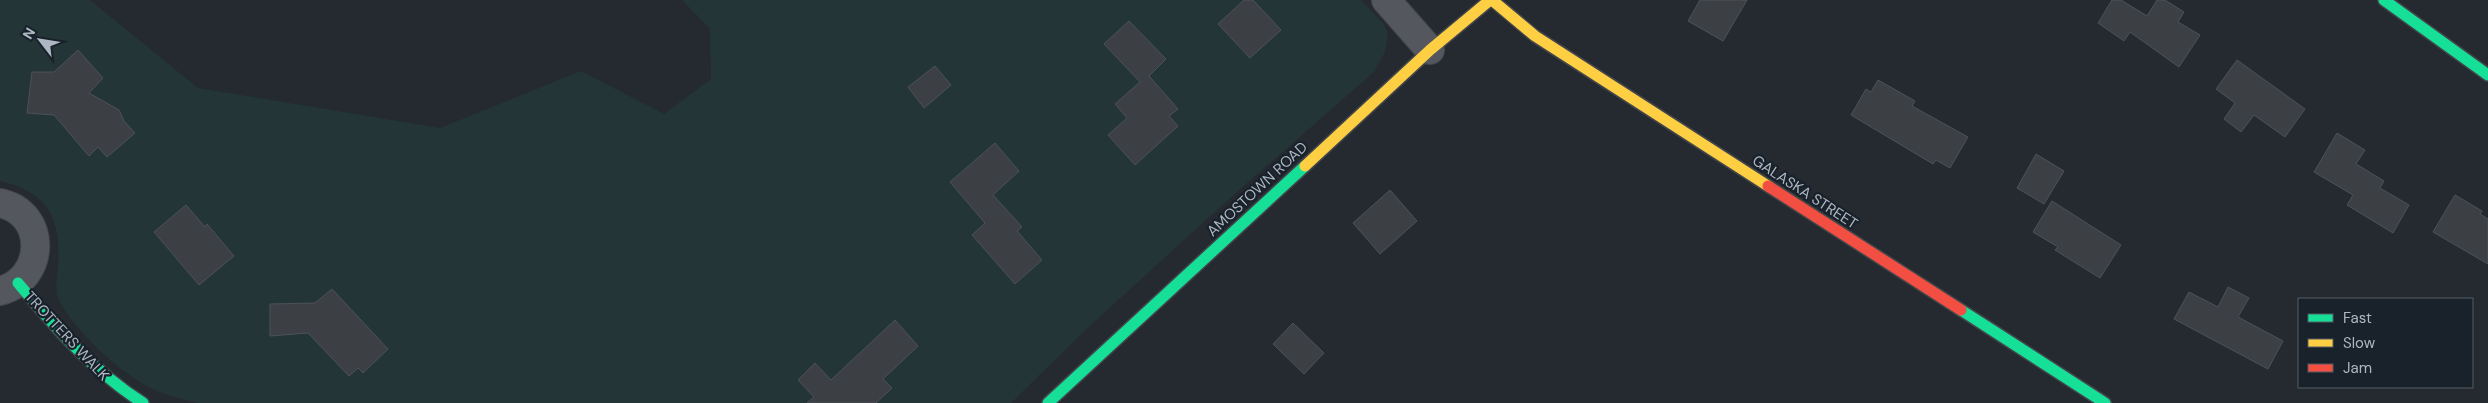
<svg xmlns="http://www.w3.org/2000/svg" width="2488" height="403" font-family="'DM Sans',sans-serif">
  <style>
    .green { fill: #233536 }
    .building { fill: #3c4045; stroke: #4c5258 }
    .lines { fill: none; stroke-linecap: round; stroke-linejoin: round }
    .street-casing { stroke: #42464b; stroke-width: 30 }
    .fast-casing { stroke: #42464b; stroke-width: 14 }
    .slow-casing { stroke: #42464b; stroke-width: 14 }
    .jam-casing { stroke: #42464b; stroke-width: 14 }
    .street { stroke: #54585e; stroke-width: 28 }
    .fast { stroke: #16e098; stroke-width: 11 }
    .slow { stroke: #ffcf43; stroke-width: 11 }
    .jam { stroke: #f24e42; stroke-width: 11 }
    .labels { text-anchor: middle; stroke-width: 4.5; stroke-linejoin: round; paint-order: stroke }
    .street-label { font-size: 15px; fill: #adb7c3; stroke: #19212a }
  </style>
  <rect width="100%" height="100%" fill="#252a30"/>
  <path class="green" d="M 0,0 L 90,0 L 198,88 L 440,128 L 581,71 L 664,114 L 711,79 L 710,29 L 682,0 L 1361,0 L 1383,23 L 1388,33 L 1385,52 L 1375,71 L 1238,191 L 1093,323 L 1011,403 L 197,403 C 183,399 167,396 153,389 C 123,376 71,328 58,298 C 55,290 57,277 58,268 C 61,220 51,193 0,181 Z"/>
  <g class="building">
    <path d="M 1244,0 L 1253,0 L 1281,30 L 1250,58 L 1218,24 Z"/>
    <path d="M 1700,0 L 1747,0 L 1723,41 L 1688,21 Z"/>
    <path d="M 2112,0 L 2121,0 L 2147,16 L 2157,0 L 2165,0 L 2184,12 L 2178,22 L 2200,35 L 2179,67 L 2130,32 L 2124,41 L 2098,23 Z"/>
    <path d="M 1129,21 L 1166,59 L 1149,76 L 1178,109 L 1169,116 L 1178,126 L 1135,165 L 1108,135 L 1127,118 L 1115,104 L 1140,82 L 1104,44 Z"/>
    <path d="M 78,50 L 103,78 L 89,93 L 119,110 L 124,121 L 135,133 L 107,157 L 98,147 L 89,156 L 54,115 L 27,113 L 32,72 L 54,72 Z"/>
    <path d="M 2237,60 L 2305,109 L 2285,137 L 2254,115 L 2241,132 L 2224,119 L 2235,103 L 2216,89 Z"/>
    <path d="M 935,66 L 951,85 L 924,108 L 908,87 Z"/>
    <path d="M 1878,80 L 1915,101 L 1912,106 L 1968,137 L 1950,168 L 1936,160 L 1933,164 L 1851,115 L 1866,89 L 1871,92 Z"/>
    <path d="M 2337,133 L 2365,150 L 2356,164 L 2384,181 L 2380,188 L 2409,205 L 2393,233 L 2347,205 L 2353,195 L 2314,172 Z"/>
    <path d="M 995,143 L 1019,171 L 993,195 L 1022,227 L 1017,231 L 1042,260 L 1015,284 L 972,235 L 985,223 L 950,182 Z"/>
    <path d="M 2036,154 L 2064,171 L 2044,204 L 2017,188 Z"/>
    <path d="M 1390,190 L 1417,221 L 1380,254 L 1353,223 Z"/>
    <path d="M 2455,195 L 2482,211 L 2480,214 L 2488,219 L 2488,264 L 2433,232 Z"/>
    <path d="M 2052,201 L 2121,245 L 2100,278 L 2055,250 L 2058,247 L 2033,232 Z"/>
    <path d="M 186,205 L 205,227 L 207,224 L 234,256 L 199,285 L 154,232 Z"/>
    <path d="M 2228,287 L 2249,298 L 2238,317 L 2283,341 L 2268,369 L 2174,319 L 2189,292 L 2218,307 Z"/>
    <path d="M 332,289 L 388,349 L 363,373 L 358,368 L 349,376 L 308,333 L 270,336 L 270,304 L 315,303 Z"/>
    <path d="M 895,320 L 918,346 L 883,379 L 892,388 L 876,403 L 807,403 L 814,397 L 798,380 L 815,363 L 831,380 Z"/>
    <path d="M 1293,323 L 1324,353 L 1304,374 L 1273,344 Z"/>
  </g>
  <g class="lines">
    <g class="street-casing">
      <g id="street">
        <path d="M 1386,0 L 1430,50"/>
        <path d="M 0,203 C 48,213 46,279 0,291"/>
      </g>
    </g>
    <g class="fast-casing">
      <g id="fast">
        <path d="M 2384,0 L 2488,75"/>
        <path d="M 18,283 C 56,328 93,371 143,403"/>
        <path d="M 1961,310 L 2105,403"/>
        <path d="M 1048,403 L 1305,166"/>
      </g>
    </g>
    <g class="slow-casing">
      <g id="slow">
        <path d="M 1492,0 L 1535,36 L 1768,186"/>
        <path d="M 1305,166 L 1430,50 L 1490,0"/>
      </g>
    </g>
    <g class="jam-casing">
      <path id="jam" d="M 1768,186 L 1961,310"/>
    </g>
    <use href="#street" class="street"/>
    <use href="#fast" class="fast"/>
    <use href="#slow" class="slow"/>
    <use href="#jam" class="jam"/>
  </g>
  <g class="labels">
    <g class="street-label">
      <text transform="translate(1257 189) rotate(-43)" y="5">AMOSTOWN ROAD</text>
      <text transform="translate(1805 192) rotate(33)" y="5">GALASKA STREET</text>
      <text transform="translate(67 336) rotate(47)" y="5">TROTTERS WALK</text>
    </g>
  </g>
  <rect x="2298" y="298" width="175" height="90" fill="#19212a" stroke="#545d67"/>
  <rect x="2308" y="314" width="25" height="8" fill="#16e098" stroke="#545d67"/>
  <text x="2343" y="323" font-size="15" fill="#adb7c3">Fast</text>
  <rect x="2308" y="339" width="25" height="8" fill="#ffcf43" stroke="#545d67"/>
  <text x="2343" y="348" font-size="15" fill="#adb7c3">Slow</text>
  <rect x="2308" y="364" width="25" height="8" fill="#f24e42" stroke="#545d67"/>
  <text x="2343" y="373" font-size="15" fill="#adb7c3">Jam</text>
  <g transform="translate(40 40) rotate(301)" stroke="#19212a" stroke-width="4" paint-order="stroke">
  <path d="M0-4L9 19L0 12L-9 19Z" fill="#adb7c3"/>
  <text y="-8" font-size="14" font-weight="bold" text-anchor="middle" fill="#adb7c3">N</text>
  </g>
</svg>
